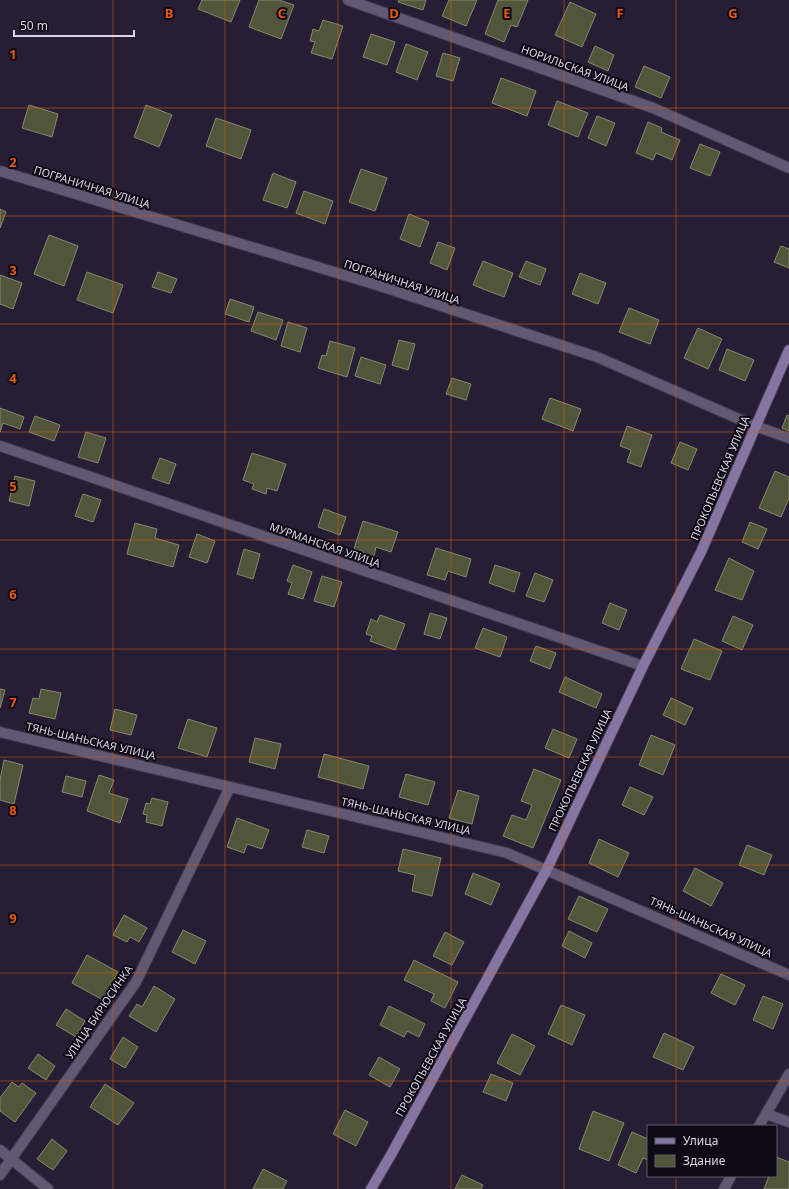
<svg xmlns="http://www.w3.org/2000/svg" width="789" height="1189" font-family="'Noto Sans',sans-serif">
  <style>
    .building { fill: #515539; stroke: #85896b }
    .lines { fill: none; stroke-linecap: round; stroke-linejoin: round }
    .street-casing { stroke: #40384e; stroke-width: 12 }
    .secondary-casing { stroke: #40384e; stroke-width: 12 }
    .street { stroke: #625873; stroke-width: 10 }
    .secondary { stroke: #8675a1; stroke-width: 10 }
    .grid { fill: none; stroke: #e8590c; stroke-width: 1; stroke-opacity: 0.55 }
    .labels { text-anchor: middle; stroke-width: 4; stroke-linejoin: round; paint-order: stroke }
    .street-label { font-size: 11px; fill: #dad5e4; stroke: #0e0a15 }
    .grid-label { font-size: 13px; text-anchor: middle; font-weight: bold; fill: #e8590c; stroke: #0e0a15; stroke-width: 4; stroke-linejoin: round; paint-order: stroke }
  </style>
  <rect width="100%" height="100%" fill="#271e35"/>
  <g class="building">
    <path d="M 202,0 L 240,0 L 231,22 L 198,9 Z"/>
    <path d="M 259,0 L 279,0 L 294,5 L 281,39 L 249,27 Z"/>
    <path d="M 399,0 L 426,0 L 423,10 L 398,2 Z"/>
    <path d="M 449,0 L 477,0 L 466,26 L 442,16 Z"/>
    <path d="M 498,0 L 528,0 L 517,27 L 511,25 L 504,42 L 485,34 Z"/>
    <path d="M 570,2 L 596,14 L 582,47 L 555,35 Z"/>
    <path d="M 323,20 L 343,26 L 332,59 L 311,53 L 315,42 L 310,41 L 313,29 L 319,31 Z"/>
    <path d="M 371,34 L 395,42 L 387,65 L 363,57 Z"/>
    <path d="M 406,44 L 428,52 L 417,80 L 396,72 Z"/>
    <path d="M 595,46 L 614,55 L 608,71 L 588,62 Z"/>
    <path d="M 443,53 L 460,58 L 453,81 L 436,76 Z"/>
    <path d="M 644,66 L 670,77 L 661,98 L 635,87 Z"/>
    <path d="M 501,78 L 536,91 L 527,116 L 492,103 Z"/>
    <path d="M 557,101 L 588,113 L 578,137 L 548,125 Z"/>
    <path d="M 29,105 L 58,114 L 52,137 L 22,128 Z"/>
    <path d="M 146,105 L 172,115 L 159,147 L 134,137 Z"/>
    <path d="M 597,116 L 615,123 L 606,146 L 588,138 Z"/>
    <path d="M 216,118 L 251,130 L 241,159 L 206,146 Z"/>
    <path d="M 648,122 L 662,128 L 661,132 L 680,140 L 672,160 L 656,153 L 653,160 L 636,153 Z"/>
    <path d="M 700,144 L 720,152 L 710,176 L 690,168 Z"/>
    <path d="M 361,169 L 387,178 L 375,211 L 349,202 Z"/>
    <path d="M 273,173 L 296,182 L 287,208 L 263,200 Z"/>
    <path d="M 304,191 L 333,201 L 325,224 L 296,213 Z"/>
    <path d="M 0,209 L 6,212 L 0,228 Z"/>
    <path d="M 409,214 L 429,222 L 420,247 L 400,239 Z"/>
    <path d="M 49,235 L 78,246 L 64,286 L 34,274 Z"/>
    <path d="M 438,242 L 455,248 L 447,270 L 430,263 Z"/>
    <path d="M 781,246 L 789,249 L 789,268 L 774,262 Z"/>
    <path d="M 483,261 L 513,273 L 504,297 L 473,285 Z"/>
    <path d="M 526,261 L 546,269 L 540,285 L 519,277 Z"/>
    <path d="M 87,272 L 123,285 L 113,313 L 77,300 Z"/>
    <path d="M 158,272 L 177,279 L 171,293 L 152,287 Z"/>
    <path d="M 580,273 L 606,283 L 598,304 L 572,294 Z"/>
    <path d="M 0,275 L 22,283 L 13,309 L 0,304 Z"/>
    <path d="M 230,299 L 254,307 L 249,322 L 225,314 Z"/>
    <path d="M 629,308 L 659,320 L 650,344 L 619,332 Z"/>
    <path d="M 258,312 L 283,320 L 276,340 L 251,331 Z"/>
    <path d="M 288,322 L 307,328 L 300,352 L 281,346 Z"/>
    <path d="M 698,328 L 722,339 L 708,369 L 684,358 Z"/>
    <path d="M 399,340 L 415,344 L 408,370 L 392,365 Z"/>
    <path d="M 330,341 L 355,348 L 347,377 L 318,368 L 322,355 L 326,356 Z"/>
    <path d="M 727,349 L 754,360 L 745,381 L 719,370 Z"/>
    <path d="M 361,357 L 386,365 L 380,384 L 355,376 Z"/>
    <path d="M 452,378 L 471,384 L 466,400 L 446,394 Z"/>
    <path d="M 550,398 L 581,409 L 573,431 L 542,419 Z"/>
    <path d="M 0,408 L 24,417 L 20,429 L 3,423 L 0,432 Z"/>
    <path d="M 787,415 L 789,416 L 789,431 L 782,428 Z"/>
    <path d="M 35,416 L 60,425 L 54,441 L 29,432 Z"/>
    <path d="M 627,426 L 652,435 L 641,467 L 627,462 L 631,450 L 620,446 Z"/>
    <path d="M 86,432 L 106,438 L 98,463 L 78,457 Z"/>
    <path d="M 680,442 L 697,449 L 688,470 L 671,463 Z"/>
    <path d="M 252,453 L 286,464 L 277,491 L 267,488 L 266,494 L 252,489 L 254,484 L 243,480 Z"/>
    <path d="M 160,458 L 176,464 L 169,484 L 152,478 Z"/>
    <path d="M 775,471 L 789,477 L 789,498 L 781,517 L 759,508 Z"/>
    <path d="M 15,476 L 35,481 L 29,506 L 9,501 Z"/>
    <path d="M 83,494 L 101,500 L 93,522 L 75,516 Z"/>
    <path d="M 324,509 L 346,517 L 340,535 L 318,527 Z"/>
    <path d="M 363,521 L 398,532 L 391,552 L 376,547 L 374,556 L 354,549 Z"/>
    <path d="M 750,522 L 767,529 L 758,549 L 742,542 Z"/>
    <path d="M 135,523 L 157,529 L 155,538 L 179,545 L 173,567 L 127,554 Z"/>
    <path d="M 197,534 L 215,541 L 207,563 L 189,557 Z"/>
    <path d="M 436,548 L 471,559 L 466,577 L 448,571 L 445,580 L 427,575 Z"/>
    <path d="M 244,549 L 260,554 L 253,579 L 237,574 Z"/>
    <path d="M 729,558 L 754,571 L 742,600 L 715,590 Z"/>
    <path d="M 293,565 L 312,572 L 303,599 L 288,594 L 292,583 L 287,581 Z"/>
    <path d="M 495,565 L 520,573 L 514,592 L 489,583 Z"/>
    <path d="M 535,573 L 553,580 L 544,602 L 526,596 Z"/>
    <path d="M 322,576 L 342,582 L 334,607 L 314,601 Z"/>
    <path d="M 610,603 L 627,610 L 619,630 L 602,623 Z"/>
    <path d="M 430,613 L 447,618 L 440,639 L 424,634 Z"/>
    <path d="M 380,615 L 405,624 L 395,650 L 370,641 L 372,636 L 366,634 L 371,619 L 377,622 Z"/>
    <path d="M 733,616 L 753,625 L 742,650 L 722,641 Z"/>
    <path d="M 483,628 L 507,637 L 500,657 L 475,648 Z"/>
    <path d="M 694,639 L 722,651 L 710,680 L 681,669 Z"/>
    <path d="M 536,646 L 556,653 L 550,669 L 530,661 Z"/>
    <path d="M 565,677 L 602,694 L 596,708 L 559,692 Z"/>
    <path d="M 0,689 L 5,690 L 0,708 Z"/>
    <path d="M 41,689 L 61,693 L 55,719 L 29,713 L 33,698 L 39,699 Z"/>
    <path d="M 671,698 L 693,708 L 685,725 L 663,715 Z"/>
    <path d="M 115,709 L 137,715 L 131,735 L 110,730 Z"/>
    <path d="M 188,719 L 217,728 L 207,757 L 178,748 Z"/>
    <path d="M 553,729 L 577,739 L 569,758 L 545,748 Z"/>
    <path d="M 651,735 L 675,745 L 663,775 L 639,765 Z"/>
    <path d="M 255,738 L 281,744 L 275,769 L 249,762 Z"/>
    <path d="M 324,754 L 369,766 L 363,789 L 318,777 Z"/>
    <path d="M 4,760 L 23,765 L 14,804 L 0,800 L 0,780 Z"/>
    <path d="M 534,769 L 561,780 L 533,848 L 503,836 L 512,815 L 526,820 L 532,805 L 521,801 Z"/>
    <path d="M 406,774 L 435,782 L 428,805 L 399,797 Z"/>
    <path d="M 99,775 L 114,780 L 109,793 L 128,799 L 120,823 L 87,811 Z"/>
    <path d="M 66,776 L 86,781 L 82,797 L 62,792 Z"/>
    <path d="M 630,787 L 653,797 L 644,815 L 622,805 Z"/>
    <path d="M 458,790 L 479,796 L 472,824 L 449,818 Z"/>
    <path d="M 152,798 L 168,802 L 162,826 L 146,822 L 147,815 L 143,814 L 146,803 L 150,804 Z"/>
    <path d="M 237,818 L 269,830 L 262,849 L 247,844 L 244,853 L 227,847 Z"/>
    <path d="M 307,830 L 329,836 L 324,853 L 302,847 Z"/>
    <path d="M 599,839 L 629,853 L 618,877 L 589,863 Z"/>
    <path d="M 747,845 L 772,855 L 764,875 L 739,865 Z"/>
    <path d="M 403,849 L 441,858 L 432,896 L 412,891 L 415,875 L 398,871 Z"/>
    <path d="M 695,868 L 723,883 L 711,906 L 683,891 Z"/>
    <path d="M 473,873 L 500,884 L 491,905 L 465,894 Z"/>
    <path d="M 579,896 L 608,909 L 597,932 L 568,919 Z"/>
    <path d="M 124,915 L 147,928 L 139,942 L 130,937 L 127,942 L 113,935 Z"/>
    <path d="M 183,930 L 206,941 L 195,964 L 172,952 Z"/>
    <path d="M 569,931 L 592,943 L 585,958 L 562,946 Z"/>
    <path d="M 445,932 L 464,942 L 452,965 L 433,956 Z"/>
    <path d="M 87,955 L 118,972 L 103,1000 L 72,983 Z"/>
    <path d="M 414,960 L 458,982 L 445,1008 L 431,1001 L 434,994 L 404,980 Z"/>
    <path d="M 721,974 L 745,985 L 735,1005 L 711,993 Z"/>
    <path d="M 154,986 L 175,999 L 156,1032 L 129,1016 L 137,1004 L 142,1007 Z"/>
    <path d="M 763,996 L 783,1004 L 773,1029 L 753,1020 Z"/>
    <path d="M 561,1005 L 585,1015 L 572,1045 L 548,1034 Z"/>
    <path d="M 389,1006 L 425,1024 L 419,1037 L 407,1031 L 404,1037 L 380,1025 Z"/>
    <path d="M 66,1009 L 85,1021 L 76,1037 L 56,1025 Z"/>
    <path d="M 664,1033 L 694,1047 L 683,1070 L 653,1057 Z"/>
    <path d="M 512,1034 L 535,1046 L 520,1075 L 497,1063 Z"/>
    <path d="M 123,1037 L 138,1047 L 125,1068 L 110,1059 Z"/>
    <path d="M 38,1054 L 55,1066 L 46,1080 L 28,1068 Z"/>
    <path d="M 379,1057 L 400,1069 L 390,1087 L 369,1075 Z"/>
    <path d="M 491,1074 L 513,1083 L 506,1101 L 483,1092 Z"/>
    <path d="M 12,1082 L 19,1087 L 22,1083 L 36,1093 L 15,1122 L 0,1111 L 0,1098 Z"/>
    <path d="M 105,1084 L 134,1103 L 118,1125 L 90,1107 Z"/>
    <path d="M 345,1110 L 368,1122 L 356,1146 L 333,1134 Z"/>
    <path d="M 593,1111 L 624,1123 L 609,1161 L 579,1149 Z"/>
    <path d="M 632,1132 L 648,1139 L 648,1160 L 643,1158 L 636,1173 L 618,1165 Z"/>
    <path d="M 52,1139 L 67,1151 L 53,1170 L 37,1159 Z"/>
    <path d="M 776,1157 L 789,1162 L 789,1189 L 764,1189 L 769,1176 L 776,1176 Z"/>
    <path d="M 263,1169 L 287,1181 L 283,1189 L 253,1189 Z"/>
    <path d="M 462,1175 L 483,1185 L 481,1189 L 455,1189 Z"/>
  </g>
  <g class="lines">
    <g class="street-casing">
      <g id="street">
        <path d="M 348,0 L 653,108 L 789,168"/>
        <path d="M 0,171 L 377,285 L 597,357 L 755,426 L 789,438"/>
        <path d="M 0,446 L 643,666"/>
        <path d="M 0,732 L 507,853 L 789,975"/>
        <path d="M 766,1114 L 789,1122"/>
        <path d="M 759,1126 L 789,1074"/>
        <path d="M 0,1150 L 48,1189"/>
        <path d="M 0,1175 L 136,982 L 230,787"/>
        <path d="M 724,1189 L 731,1176"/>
      </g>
    </g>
    <g class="secondary-casing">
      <path id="secondary" d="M 371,1189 L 392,1153 L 547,869 L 643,666 L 701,552 L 789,350"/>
    </g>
    <use href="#street" class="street"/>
    <use href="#secondary" class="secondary"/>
  </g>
  <path class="grid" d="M 113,0 L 113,1189M 225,0 L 225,1189M 338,0 L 338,1189M 451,0 L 451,1189M 564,0 L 564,1189M 676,0 L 676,1126M 0,108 L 789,108M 0,216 L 789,216M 0,324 L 789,324M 0,432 L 789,432M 0,540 L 789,540M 0,649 L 789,649M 0,757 L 789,757M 0,865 L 789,865M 0,973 L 789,973M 0,1081 L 789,1081M 676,1176 L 676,1189"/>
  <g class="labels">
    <g class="street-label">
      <text transform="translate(575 68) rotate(20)" y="4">НОРИЛЬСКАЯ УЛИЦА</text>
      <text transform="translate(92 187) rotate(17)" y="4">ПОГРАНИЧНАЯ УЛИЦА</text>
      <text transform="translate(402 282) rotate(18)" y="4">ПОГРАНИЧНАЯ УЛИЦА</text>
      <text transform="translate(720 478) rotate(-67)" y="4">ПРОКОПЬЕВСКАЯ УЛИЦА</text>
      <text transform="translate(325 545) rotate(19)" y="4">МУРМАНСКАЯ УЛИЦА</text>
      <text transform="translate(91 741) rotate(13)" y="4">ТЯНЬ-ШАНЬСКАЯ УЛИЦА</text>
      <text transform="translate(580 770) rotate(-65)" y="4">ПРОКОПЬЕВСКАЯ УЛИЦА</text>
      <text transform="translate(406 816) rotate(13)" y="4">ТЯНЬ-ШАНЬСКАЯ УЛИЦА</text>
      <text transform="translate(711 927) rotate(24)" y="4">ТЯНЬ-ШАНЬСКАЯ УЛИЦА</text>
      <text transform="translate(99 1012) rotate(-56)" y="4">УЛИЦА БИРЮСИНКА</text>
      <text transform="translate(431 1057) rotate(-61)" y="4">ПРОКОПЬЕВСКАЯ УЛИЦА</text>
    </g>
  </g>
  <g class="grid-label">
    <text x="169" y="18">B</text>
    <text x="282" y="18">C</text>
    <text x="394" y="18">D</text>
    <text x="507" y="18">E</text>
    <text x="620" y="18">F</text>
    <text x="733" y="18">G</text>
    <text x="13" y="59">1</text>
    <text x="13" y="167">2</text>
    <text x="13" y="275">3</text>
    <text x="13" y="383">4</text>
    <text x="13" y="491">5</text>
    <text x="13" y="599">6</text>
    <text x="13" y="707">7</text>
    <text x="13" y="815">8</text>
    <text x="13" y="923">9</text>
  </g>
  <rect x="647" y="1125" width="130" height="52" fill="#0e0a15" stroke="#605b68"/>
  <rect x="655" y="1138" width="20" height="6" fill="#8675a1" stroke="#605b68"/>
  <text x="683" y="1145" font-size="12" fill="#dad5e4">Улица</text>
  <rect x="655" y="1155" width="20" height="12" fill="#515539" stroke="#605b68"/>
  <text x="683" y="1165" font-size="12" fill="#dad5e4">Здание</text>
  <path d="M14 30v6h120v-6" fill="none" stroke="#dad5e4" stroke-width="2"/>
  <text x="20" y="30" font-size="12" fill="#dad5e4" stroke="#0e0a15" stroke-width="3" paint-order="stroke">50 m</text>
</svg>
